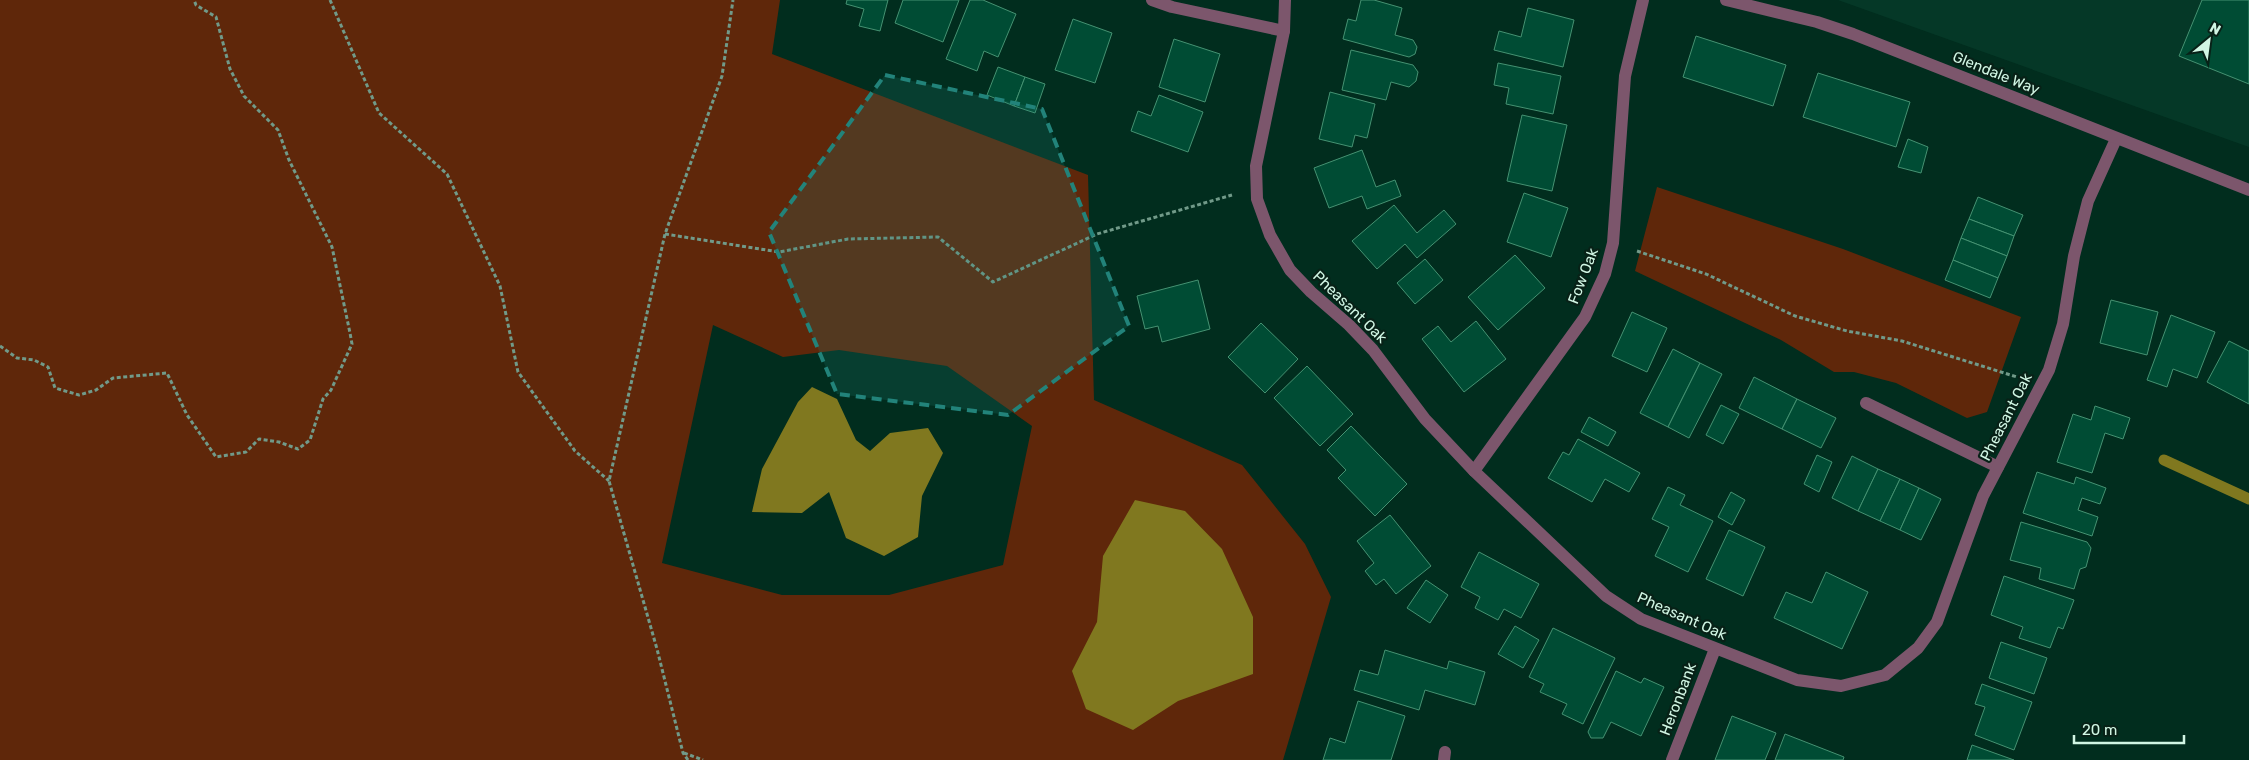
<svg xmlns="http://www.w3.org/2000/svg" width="2249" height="760" font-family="Rubik,sans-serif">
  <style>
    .built { fill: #053827 }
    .green { fill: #5f270a; fill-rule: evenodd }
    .water { fill: #80781f }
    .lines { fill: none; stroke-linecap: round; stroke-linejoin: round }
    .stream { stroke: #80781f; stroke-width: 11 }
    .building { fill: #004c34; stroke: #459272 }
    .path { stroke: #719a89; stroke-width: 3; stroke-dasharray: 4 2.5; stroke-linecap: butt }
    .service { stroke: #7c566c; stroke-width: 12 }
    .minor { stroke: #7c566c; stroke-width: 12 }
    .marked { fill: #22837a; fill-opacity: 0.2; stroke: #22837a; stroke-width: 4; stroke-dasharray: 10 6; stroke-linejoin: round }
    .labels { text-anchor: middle; stroke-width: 4.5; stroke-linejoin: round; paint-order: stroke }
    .street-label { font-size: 15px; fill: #d1f6e4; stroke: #082117 }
  </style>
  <rect width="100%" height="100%" fill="#012d1e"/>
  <path class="built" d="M 1838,0 L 2249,0 L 2249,147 Z"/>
  <g class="green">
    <path d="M 0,0 L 780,0 L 772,54 L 1088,175 L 1094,400 L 1242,465 L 1305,544 L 1331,597 L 1283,760 L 0,760 ZM 713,325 L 783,357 L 839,350 L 947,366 L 1032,426 L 1003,565 L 889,595 L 782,595 L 662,563 Z"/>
    <path d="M 1657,187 L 1843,249 L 2021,317 L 1987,412 L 1967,418 L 1896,383 L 1854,372 L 1834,372 L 1781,340 L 1635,271 Z"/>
  </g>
  <g class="water">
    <path d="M 812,387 L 837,399 L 856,440 L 870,451 L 890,433 L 928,428 L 943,453 L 922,496 L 918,537 L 884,556 L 846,538 L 829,492 L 802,513 L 752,512 L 762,469 L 798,402 Z"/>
    <path d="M 1135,500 L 1185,511 L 1222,549 L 1253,617 L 1253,674 L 1178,701 L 1133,730 L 1086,709 L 1072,671 L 1097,622 L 1103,556 Z"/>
  </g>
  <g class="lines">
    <path class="stream" d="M 2164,460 L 2249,499"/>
  </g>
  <g class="building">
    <path d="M 847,0 L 888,0 L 880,31 L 859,26 L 864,9 L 846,4 Z"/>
    <path d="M 903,0 L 959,0 L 943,42 L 895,23 Z"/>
    <path d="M 970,0 L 983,0 L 1016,14 L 998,57 L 984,51 L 977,71 L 946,59 Z"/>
    <path d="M 1361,0 L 1374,0 L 1402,8 L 1395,35 L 1413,40 L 1417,47 L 1415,54 L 1409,57 L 1343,39 L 1348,19 L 1356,21 Z"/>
    <path d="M 2202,0 L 2249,0 L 2249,84 L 2179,56 Z"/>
    <path d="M 1528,8 L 1574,20 L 1563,67 L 1494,50 L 1499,31 L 1521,37 Z"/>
    <path d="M 1073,19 L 1112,33 L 1095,83 L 1055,70 Z"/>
    <path d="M 1696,36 L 1786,65 L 1773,106 L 1683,77 Z"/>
    <path d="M 1174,39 L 1220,54 L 1205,102 L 1159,87 Z"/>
    <path d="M 1351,50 L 1413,65 L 1418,72 L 1416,81 L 1409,87 L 1391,82 L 1386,100 L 1342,90 Z"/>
    <path d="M 1498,63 L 1561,76 L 1553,114 L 1506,104 L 1509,88 L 1494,85 Z"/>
    <path d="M 998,67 L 1025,77 L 1014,106 L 987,95 Z"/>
    <path d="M 1818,73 L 1910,102 L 1896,147 L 1803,117 Z"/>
    <path d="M 1025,77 L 1045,84 L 1035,113 L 1014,106 Z"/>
    <path d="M 1330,92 L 1375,104 L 1367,138 L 1355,135 L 1352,147 L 1319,139 Z"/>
    <path d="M 1159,95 L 1203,112 L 1188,152 L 1131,131 L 1138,111 L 1151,116 Z"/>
    <path d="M 1522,115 L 1567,125 L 1552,191 L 1507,181 Z"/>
    <path d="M 1908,139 L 1928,147 L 1921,173 L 1898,167 Z"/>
    <path d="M 1362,150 L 1376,187 L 1395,180 L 1401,196 L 1367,209 L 1362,196 L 1329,208 L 1314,168 Z"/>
    <path d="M 1524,193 L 1568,208 L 1551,257 L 1507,242 Z"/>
    <path d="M 1978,197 L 2023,215 L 2014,236 L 1969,219 Z"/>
    <path d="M 1394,205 L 1417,233 L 1444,210 L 1456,224 L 1417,258 L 1405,244 L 1377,269 L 1352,241 Z"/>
    <path d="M 1969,219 L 2014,236 L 2007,256 L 1961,238 Z"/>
    <path d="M 1961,238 L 2007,256 L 1998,278 L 1953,260 Z"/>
    <path d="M 1515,255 L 1545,288 L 1498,330 L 1468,297 Z"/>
    <path d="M 1425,259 L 1443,280 L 1415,304 L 1397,283 Z"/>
    <path d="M 1953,260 L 1998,278 L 1990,298 L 1945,280 Z"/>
    <path d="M 1198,280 L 1210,329 L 1162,342 L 1158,326 L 1145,329 L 1137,296 Z"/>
    <path d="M 2111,300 L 2158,312 L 2147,355 L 2100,343 Z"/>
    <path d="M 1632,312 L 1667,328 L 1647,372 L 1612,356 Z"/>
    <path d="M 2171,315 L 2215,332 L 2197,378 L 2173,369 L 2167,387 L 2147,380 Z"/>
    <path d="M 1476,321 L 1506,359 L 1464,392 L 1422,339 L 1438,326 L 1451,342 Z"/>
    <path d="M 1261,323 L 1298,359 L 1265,393 L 1228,357 Z"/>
    <path d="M 2229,341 L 2249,351 L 2249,404 L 2207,382 Z"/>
    <path d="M 1673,349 L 1700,363 L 1668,427 L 1640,413 Z"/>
    <path d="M 1700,363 L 1722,374 L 1689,438 L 1668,427 Z"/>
    <path d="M 1307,366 L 1353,414 L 1320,446 L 1274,398 Z"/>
    <path d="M 1754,377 L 1797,399 L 1782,429 L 1739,408 Z"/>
    <path d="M 1797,399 L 1836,418 L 1821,448 L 1782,429 Z"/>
    <path d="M 1721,405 L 1739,414 L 1723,444 L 1706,435 Z"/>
    <path d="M 2095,406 L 2130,418 L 2123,439 L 2105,433 L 2092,473 L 2057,462 L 2073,414 L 2091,420 Z"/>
    <path d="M 1589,417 L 1616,432 L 1608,446 L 1581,432 Z"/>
    <path d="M 1351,426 L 1407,484 L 1375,516 L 1338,478 L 1346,470 L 1327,450 Z"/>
    <path d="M 1578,439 L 1640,473 L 1629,492 L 1605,479 L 1592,502 L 1548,478 L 1563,452 L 1569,455 Z"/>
    <path d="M 1817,455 L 1832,462 L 1819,492 L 1804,484 Z"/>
    <path d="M 1852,456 L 1878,469 L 1858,511 L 1832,498 Z"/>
    <path d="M 1878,469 L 1900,479 L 1880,521 L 1858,511 Z"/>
    <path d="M 2037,472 L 2074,484 L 2076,477 L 2106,488 L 2100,504 L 2082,498 L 2078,510 L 2098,517 L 2092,536 L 2023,513 Z"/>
    <path d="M 1900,479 L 1919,488 L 1900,530 L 1880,521 Z"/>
    <path d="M 1668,487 L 1685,495 L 1680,505 L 1713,521 L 1688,572 L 1655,556 L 1669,527 L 1652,519 Z"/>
    <path d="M 1919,488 L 1941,499 L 1921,540 L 1900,530 Z"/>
    <path d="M 1731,492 L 1745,500 L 1732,525 L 1718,517 Z"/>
    <path d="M 1390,515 L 1431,566 L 1396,594 L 1384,579 L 1376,585 L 1365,571 L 1374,563 L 1357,541 Z"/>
    <path d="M 2021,522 L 2087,542 L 2091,548 L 2086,567 L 2080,569 L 2074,589 L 2039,579 L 2041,568 L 2010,560 Z"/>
    <path d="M 1729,530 L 1765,547 L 1743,596 L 1706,579 Z"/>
    <path d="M 1479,552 L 1539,584 L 1521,618 L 1504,609 L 1498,620 L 1475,608 L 1480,597 L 1461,587 Z"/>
    <path d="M 1826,572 L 1868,592 L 1842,649 L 1774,618 L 1786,592 L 1812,603 Z"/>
    <path d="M 2004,576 L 2074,600 L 2063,629 L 2058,627 L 2050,648 L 2019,638 L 2023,627 L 1991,615 Z"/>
    <path d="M 1426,580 L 1448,595 L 1430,623 L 1407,608 Z"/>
    <path d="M 1515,626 L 1539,640 L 1523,668 L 1498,654 Z"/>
    <path d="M 1553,628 L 1615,658 L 1583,724 L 1562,714 L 1567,704 L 1540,692 L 1544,684 L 1529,677 Z"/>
    <path d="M 2001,642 L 2047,658 L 2034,694 L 1989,678 Z"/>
    <path d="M 1385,650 L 1447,669 L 1449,661 L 1485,672 L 1475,705 L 1425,690 L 1419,710 L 1354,690 L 1360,670 L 1378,675 Z"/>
    <path d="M 1616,671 L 1641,683 L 1644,678 L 1664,687 L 1641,736 L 1611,722 L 1603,738 L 1591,738 L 1588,732 Z"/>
    <path d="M 1982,684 L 2032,702 L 2014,750 L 1975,735 L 1985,707 L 1975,704 Z"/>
    <path d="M 1358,701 L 1405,716 L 1391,760 L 1323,760 L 1330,738 L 1345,743 Z"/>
    <path d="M 1732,716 L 1776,733 L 1765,760 L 1715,760 Z"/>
    <path d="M 1785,734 L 1844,757 L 1843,760 L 1775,760 Z"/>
    <path d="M 1972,745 L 2014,760 L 1967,760 Z"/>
  </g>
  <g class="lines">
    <g class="path">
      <path d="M 330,0 L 379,113 L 447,174 L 500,286 L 518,372 L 575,451 L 609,481"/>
      <path d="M 665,234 L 779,252 L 848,239 L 938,237 L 993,282 L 1097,234 L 1232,195"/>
      <path d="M 1637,251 L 1706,274 L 1795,316 L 1847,331 L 1902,341 L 2017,377"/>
      <path d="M 0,346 L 17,358 L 34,360 L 48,367 L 55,388 L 79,395 L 96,390 L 113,378 L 167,373 L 187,415 L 216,457 L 246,452 L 259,439 L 279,442 L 298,449 L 310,440 L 323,399 L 331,390 L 352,344 L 350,333 L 332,247 L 289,160 L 278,130 L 244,96 L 230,69 L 216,17 L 196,5 L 194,0"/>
      <path d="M 684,753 L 703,760"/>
      <path d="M 688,760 L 683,753 L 657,649 L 609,481 L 665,234 L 722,76 L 733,0"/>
    </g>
    <path class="service" d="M 1866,403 L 1998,467"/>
    <g class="minor">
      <path d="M 1152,0 L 1172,7 L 1284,31"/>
      <path d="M 1285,0 L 1284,31 L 1256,166 L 1257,199 L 1270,235 L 1290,270 L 1311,292 L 1349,325 L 1373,350 L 1425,419 L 1474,471 L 1606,596 L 1641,619 L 1797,680 L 1841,686 L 1885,675 L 1918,648 L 1937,622 L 1983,496 L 2049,370 L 2063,324 L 2074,256 L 2088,201 L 2116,139"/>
      <path d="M 1726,0 L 1817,22 L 1853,34 L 2249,190"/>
      <path d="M 1474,471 L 1585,317 L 1605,274 L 1613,243 L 1625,76 L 1643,0"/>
      <path d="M 1444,760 L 1445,752"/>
      <path d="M 1672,760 L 1715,649"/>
    </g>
  </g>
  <path class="marked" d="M 885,75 L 1042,109 L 1129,326 L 1008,415 L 837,394 L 769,232 Z"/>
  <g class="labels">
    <g class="street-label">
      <text transform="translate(1996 73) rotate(22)" y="5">Glendale Way</text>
      <text transform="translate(1583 276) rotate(-69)" y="5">Fow Oak</text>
      <text transform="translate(1350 307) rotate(44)" y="5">Pheasant Oak</text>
      <text transform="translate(2006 417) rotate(-63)" y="5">Pheasant Oak</text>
      <text transform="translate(1682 616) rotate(24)" y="5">Pheasant Oak</text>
      <text transform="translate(1678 699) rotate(-69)" y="5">Heronbank</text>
    </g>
  </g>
  <g transform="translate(2209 40) rotate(29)" stroke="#082117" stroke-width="4" paint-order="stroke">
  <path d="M0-4L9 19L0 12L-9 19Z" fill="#d1f6e4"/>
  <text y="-8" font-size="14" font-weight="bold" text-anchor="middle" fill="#d1f6e4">N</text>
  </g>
  <path d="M2074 735v8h110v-8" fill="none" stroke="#d1f6e4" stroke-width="2.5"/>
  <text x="2082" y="735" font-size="15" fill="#d1f6e4" stroke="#082117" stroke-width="4" paint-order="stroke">20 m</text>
</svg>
